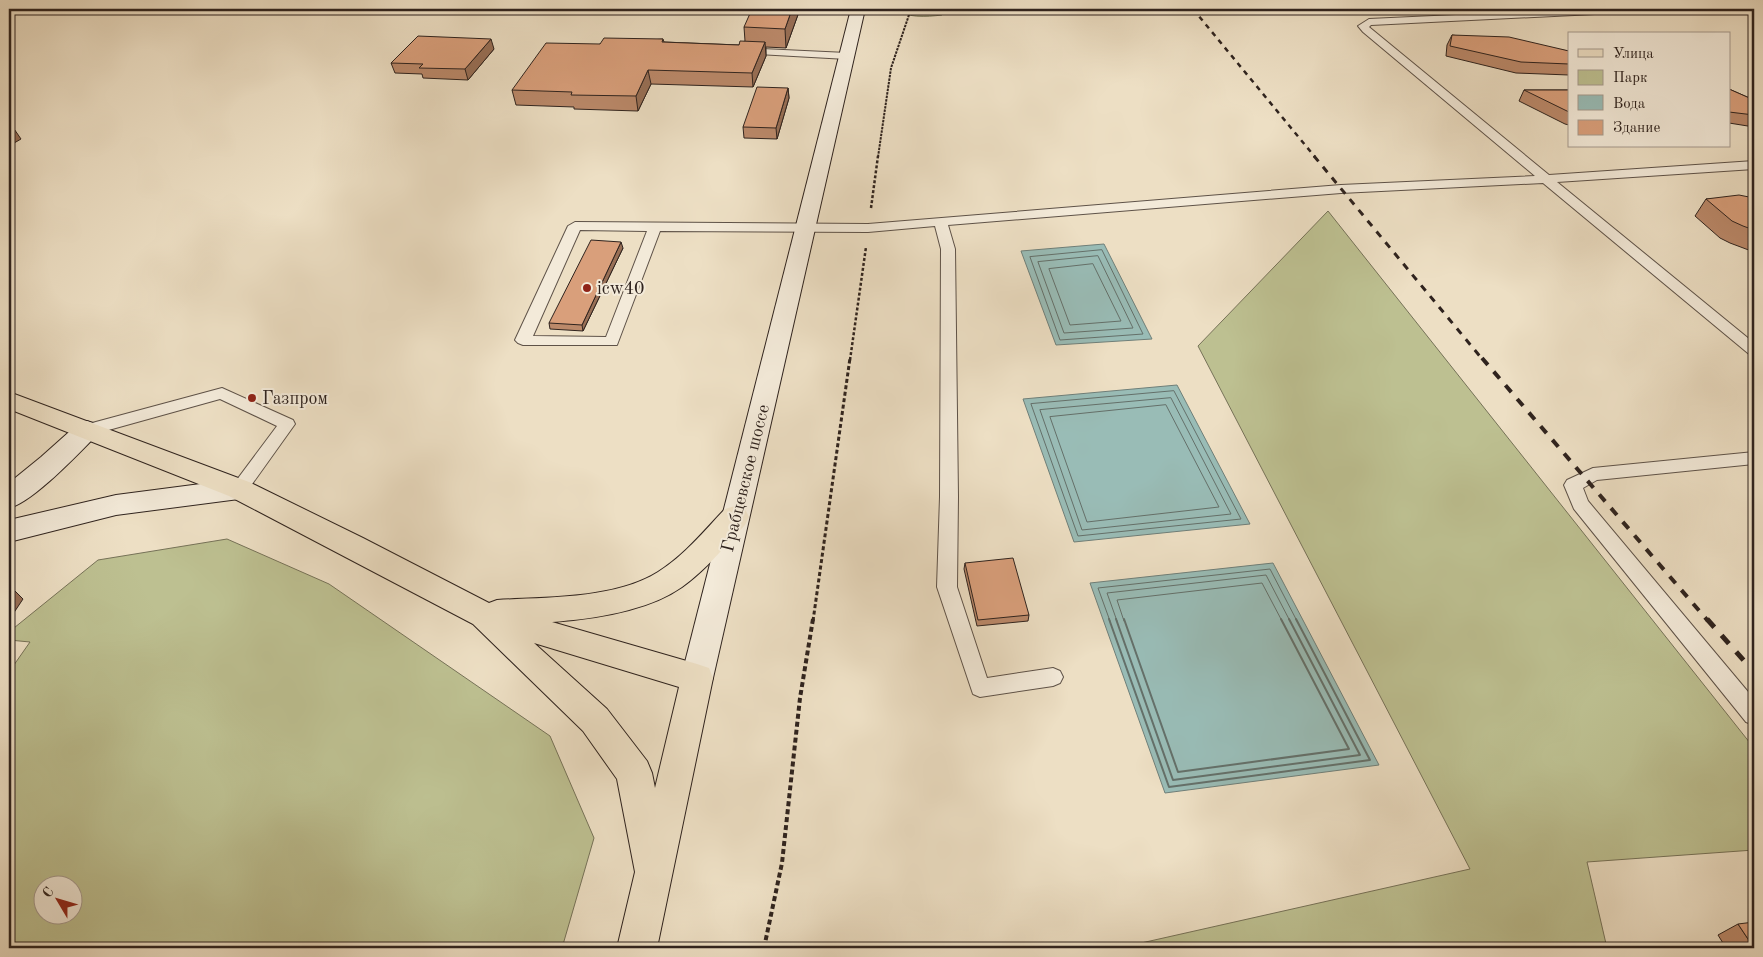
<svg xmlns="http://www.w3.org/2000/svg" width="1763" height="957" font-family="'Old Standard TT',serif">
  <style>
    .green { fill: #bdc091; stroke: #767258; fill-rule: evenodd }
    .water { fill: #99bcb6; stroke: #6f7f79 }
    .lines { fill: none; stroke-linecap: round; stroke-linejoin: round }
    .shore-far1 { stroke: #64706a; stroke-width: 1 }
    .shore { stroke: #64706a; stroke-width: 2 }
    .lane-casing { stroke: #5e5248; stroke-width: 2 }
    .secondary-casing { stroke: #2f231e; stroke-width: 2 }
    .primary-casing { stroke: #2f231e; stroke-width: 2 }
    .path-far3 { stroke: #2f231e; stroke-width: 2; stroke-dasharray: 2.5 1; stroke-linecap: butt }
    .path-far2 { stroke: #2f231e; stroke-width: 2.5; stroke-dasharray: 3 2; stroke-linecap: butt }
    .path-far1 { stroke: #2f231e; stroke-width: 3; stroke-dasharray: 4 2.5; stroke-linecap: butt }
    .path { stroke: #2f231e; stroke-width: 4; stroke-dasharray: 5 3; stroke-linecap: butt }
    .lane { fill: #f3ead9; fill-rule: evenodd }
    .secondary { fill: #f3ead9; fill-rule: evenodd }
    .primary { fill: #eddfc4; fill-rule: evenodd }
    .rail-far3 { stroke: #2f231e; stroke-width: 2.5; stroke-dasharray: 5 5; stroke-linecap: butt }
    .rail-far2 { stroke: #2f231e; stroke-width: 3; stroke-dasharray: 7 7; stroke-linecap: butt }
    .rail-far1 { stroke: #2f231e; stroke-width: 4; stroke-dasharray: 9 9; stroke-linecap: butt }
    .rail { stroke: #2f231e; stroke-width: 5; stroke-dasharray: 11 11; stroke-linecap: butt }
    .wall { fill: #bb896a; stroke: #2f231e }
    .shaded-wall { fill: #986f56; stroke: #2f231e }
    .building { fill: #d99f7b; stroke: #2f231e }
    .poi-dot { fill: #8f2418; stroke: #f3ead9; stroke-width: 2 }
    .labels { text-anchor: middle; stroke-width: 4; stroke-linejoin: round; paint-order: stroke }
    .poi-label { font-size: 18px; fill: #2f231e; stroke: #f3ead9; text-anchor: start }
    .street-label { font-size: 18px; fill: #2f231e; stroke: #f3ead9 }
  </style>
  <rect width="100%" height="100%" fill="#eddfc4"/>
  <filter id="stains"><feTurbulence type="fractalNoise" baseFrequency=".004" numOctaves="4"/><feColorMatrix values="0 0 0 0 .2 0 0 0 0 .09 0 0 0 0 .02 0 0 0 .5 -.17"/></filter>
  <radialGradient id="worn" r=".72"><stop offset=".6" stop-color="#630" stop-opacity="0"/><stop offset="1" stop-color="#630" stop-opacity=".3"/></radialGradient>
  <g class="green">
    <path d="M 893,9 L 947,9 L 942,15 C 926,17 907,18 893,9 Z"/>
    <path d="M 1328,211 L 1754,748 L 1754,850 L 1587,862 L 1607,948 L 1119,948 L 1470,869 L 1198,346 Z"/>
    <path d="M 227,539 L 329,584 L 550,736 L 594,838 L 562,948 L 9,948 L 9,672 L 30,642 L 9,640 L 9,632 L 98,560 ZM 42,884 L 72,884 L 72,914 L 42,914 Z"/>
  </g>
  <g class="water">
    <path d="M 1104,244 L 1152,339 L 1056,345 L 1021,251 Z"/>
    <path d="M 1177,385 L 1250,524 L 1074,542 L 1023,399 Z"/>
    <path d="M 1273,563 L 1379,765 L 1165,793 L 1090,583 Z"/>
  </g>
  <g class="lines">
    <g class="shore-far1">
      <path d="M 1102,250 L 1143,334 L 1060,340 L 1030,257 Z"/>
      <path d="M 1098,256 L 1133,328 L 1064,333 L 1038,262 Z"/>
      <path d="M 1093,264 L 1121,321 L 1070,325 L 1049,269 Z"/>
      <path d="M 1174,391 L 1241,519 L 1078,536 L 1031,404 Z"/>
      <path d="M 1171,398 L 1231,514 L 1082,530 L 1040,410 Z"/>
      <path d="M 1166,405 L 1219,507 L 1087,522 L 1050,417 Z"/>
      <path d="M 1110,621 L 1098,588 L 1270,569 L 1297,621"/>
      <path d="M 1117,621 L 1107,593 L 1266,575 L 1290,621"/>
      <path d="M 1124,621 L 1117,600 L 1262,583 L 1282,621"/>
    </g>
    <g class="shore">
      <path d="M 1109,619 L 1169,787 L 1370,760 L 1296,619"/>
      <path d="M 1116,619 L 1173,780 L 1360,755 L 1289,619"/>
      <path d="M 1124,619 L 1178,772 L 1349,749 L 1281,619"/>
    </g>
    <g class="lane-casing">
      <g id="lane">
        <path d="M 1582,9 L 1640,9 L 1635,12 L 1371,25 L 1369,27 L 1549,175 L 1754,161 L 1754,169 L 1557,182 L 1754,343 L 1754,356 L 1749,354 L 1543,183 L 1341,193 L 948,225 L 955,249 L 958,497 L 957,587 L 987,678 L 1053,668 L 1060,671 L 1063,677 L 1060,683 L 1053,686 L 980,697 L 973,694 L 937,587 L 940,497 L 941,249 L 935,226 L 868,232 L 660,231 L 617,345 L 523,345 L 518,343 L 515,340 L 568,226 L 575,222 L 868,224 L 1341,185 L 1535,176 L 1363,32 L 1358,26 L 1369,19 ZM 580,230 L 647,231 L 606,337 L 533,336 Z"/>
        <path d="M 743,48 L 847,53 L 852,56 L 847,59 L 739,53 L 738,51 Z"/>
        <path d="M 222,388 L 293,420 L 295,424 L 245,494 L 239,495 L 233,494 L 230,489 L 277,426 L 220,399 L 87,436 L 81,434 L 79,430 L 81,426 Z"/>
        <path d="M 1754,452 L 1754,464 L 1597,480 L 1583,488 L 1588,501 L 1754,699 L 1754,725 L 1746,722 L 1574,509 L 1564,485 L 1567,480 L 1593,468 Z"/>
      </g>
    </g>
    <g class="secondary-casing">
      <g id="secondary">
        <path d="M 851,9 L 865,9 L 713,678 L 709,688 L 697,692 L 685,688 L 681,678 Z"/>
        <path d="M 87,421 L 96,424 L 100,430 L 96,436 C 77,455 33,502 9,508 L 9,483 L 41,457 L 78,424 Z"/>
        <path d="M 239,479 L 249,482 L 253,489 L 249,496 L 239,499 L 116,515 L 9,542 L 9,520 L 116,495 Z"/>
      </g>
    </g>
    <g class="primary-casing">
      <path id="primary" d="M 9,392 L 249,482 L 363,538 L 489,603 L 497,600 C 547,597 615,599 658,572 C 684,556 704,531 725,509 L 735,506 L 745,509 L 749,517 L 745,525 C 725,546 706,570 682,587 C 648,611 593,619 552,622 L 697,664 L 709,668 L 713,678 L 657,948 L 617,948 L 635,872 L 617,779 L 583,731 L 473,624 L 229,496 L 9,409 ZM 534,643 L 679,687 L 655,788 L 652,773 L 647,761 L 607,709 Z"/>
    </g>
    <path class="path-far3" d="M 878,157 L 891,68 L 911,9"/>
    <g class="path-far2">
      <path d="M 871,208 L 878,156"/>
      <path d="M 850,360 L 866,247"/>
    </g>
    <path class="path-far1" d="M 813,621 L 850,358"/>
    <path class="path" d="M 764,948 L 782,863 L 800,698 L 813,619"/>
    <use href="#lane" class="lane"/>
    <use href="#secondary" class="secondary"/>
    <use href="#primary" class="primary"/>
    <path class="rail-far3" d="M 1193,9 L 1315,157"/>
    <path class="rail-far2" d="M 1314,156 L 1483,360"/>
    <path class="rail-far1" d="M 1482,358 L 1708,621"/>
    <path class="rail" d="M 1707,619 L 1754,672"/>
  </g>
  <g class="wall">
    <path d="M 800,9 L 786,48 L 766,47 L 766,56 L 753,87 L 651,84 L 638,111 L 574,109 L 574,107 L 516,105 L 512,90 L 600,44 L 663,39 L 664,42 L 739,45 L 745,41 L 744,27 Z"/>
    <path d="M 1452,35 L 1569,51 L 1569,75 L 1516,73 L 1446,56 L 1447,45 Z"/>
    <path d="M 494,49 L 468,80 L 423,78 L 422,74 L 395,73 L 391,63 Z"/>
    <path d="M 788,88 L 789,98 L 777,139 L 744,138 L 743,127 Z"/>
    <path d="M 1729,89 L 1754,100 L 1754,127 L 1729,123 Z"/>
    <path d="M 1524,90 L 1569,90 L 1569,125 L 1565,124 L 1519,101 Z"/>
    <path d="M 1754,198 L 1754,252 L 1730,243 L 1720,238 L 1695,216 L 1706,199 Z"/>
    <path d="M 623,248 L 583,331 L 550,329 L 549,323 Z"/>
    <path d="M 965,563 L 1029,615 L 1028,621 L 977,626 L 964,569 Z"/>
    <path d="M 1738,924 L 1754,948 L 1726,948 L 1718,935 Z"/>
  </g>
  <g class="shaded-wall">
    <path d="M 792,9 L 800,9 L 786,48 L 785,29 Z"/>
    <path d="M 491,39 L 494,49 L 468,80 L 465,69 Z"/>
    <path d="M 765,42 L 766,56 L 753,87 L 752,73 Z"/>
    <path d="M 648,70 L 651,84 L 638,111 L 636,96 Z"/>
    <path d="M 788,88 L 789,98 L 777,139 L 776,128 Z"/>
    <path d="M 10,123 L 21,139 L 9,146 L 9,124 Z"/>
    <path d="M 621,242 L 623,248 L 583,331 L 582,325 Z"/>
    <path d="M 11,587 L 23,599 L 9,620 L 9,590 Z"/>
  </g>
  <g class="building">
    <path d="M 752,9 L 792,9 L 785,29 L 744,27 Z"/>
    <path d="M 1452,35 L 1509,37 L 1569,51 L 1569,64 L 1521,62 L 1450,46 Z"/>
    <path d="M 418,36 L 491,39 L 465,69 L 419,68 L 423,64 L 391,63 Z"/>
    <path d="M 604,38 L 663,39 L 662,42 L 739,45 L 740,41 L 765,42 L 752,73 L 648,70 L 636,96 L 571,95 L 572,92 L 512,90 L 546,43 L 600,44 Z"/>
    <path d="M 757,87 L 788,88 L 776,128 L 743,127 Z"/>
    <path d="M 1729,89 L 1754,100 L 1754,115 L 1729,112 Z"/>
    <path d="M 1524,90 L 1569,90 L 1569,112 Z"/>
    <path d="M 1739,195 L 1754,198 L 1754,230 L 1743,226 L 1732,221 L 1706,199 Z"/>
    <path d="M 591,240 L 621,242 L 582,325 L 549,323 Z"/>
    <path d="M 1013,558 L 1029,615 L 978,620 L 965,563 Z"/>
    <path d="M 1754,922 L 1754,948 L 1738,924 Z"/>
  </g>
  <g class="poi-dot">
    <circle cx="587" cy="288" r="5"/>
    <circle cx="252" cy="398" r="5"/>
  </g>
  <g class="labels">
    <g class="poi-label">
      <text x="597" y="294">icw40</text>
      <text x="262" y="404">Газпром</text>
    </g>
    <g class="street-label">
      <text transform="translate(745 478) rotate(-76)" y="6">Грабцевское шоссе</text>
    </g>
  </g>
  <rect width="1763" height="957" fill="none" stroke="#eddfc4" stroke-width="30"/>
  <rect x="10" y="10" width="1743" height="937" fill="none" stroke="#2f231e" stroke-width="2.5"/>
  <rect x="15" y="15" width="1733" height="927" fill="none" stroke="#2f231e"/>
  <rect x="1568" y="32" width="162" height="115" fill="#f3ead9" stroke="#a59a8e"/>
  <rect x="1578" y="49" width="25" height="8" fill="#eddfc4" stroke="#a59a8e"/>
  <text x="1613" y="58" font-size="15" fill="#2f231e">Улица</text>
  <rect x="1578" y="70" width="25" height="15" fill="#bdc091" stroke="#a59a8e"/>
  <text x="1613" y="82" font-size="15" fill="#2f231e">Парк</text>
  <rect x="1578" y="95" width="25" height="15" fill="#99bcb6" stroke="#a59a8e"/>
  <text x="1613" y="108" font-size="15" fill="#2f231e">Вода</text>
  <rect x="1578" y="120" width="25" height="15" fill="#d99f7b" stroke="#a59a8e"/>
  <text x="1613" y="132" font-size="15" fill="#2f231e">Здание</text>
  <g transform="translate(58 900) rotate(308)"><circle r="24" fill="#f3ead9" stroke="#a59a8e"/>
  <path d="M0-4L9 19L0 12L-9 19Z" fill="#8f2418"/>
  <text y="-8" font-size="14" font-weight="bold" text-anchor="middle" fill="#2f231e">С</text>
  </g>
  <rect width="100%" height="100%" filter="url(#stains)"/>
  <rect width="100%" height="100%" fill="url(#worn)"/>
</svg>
